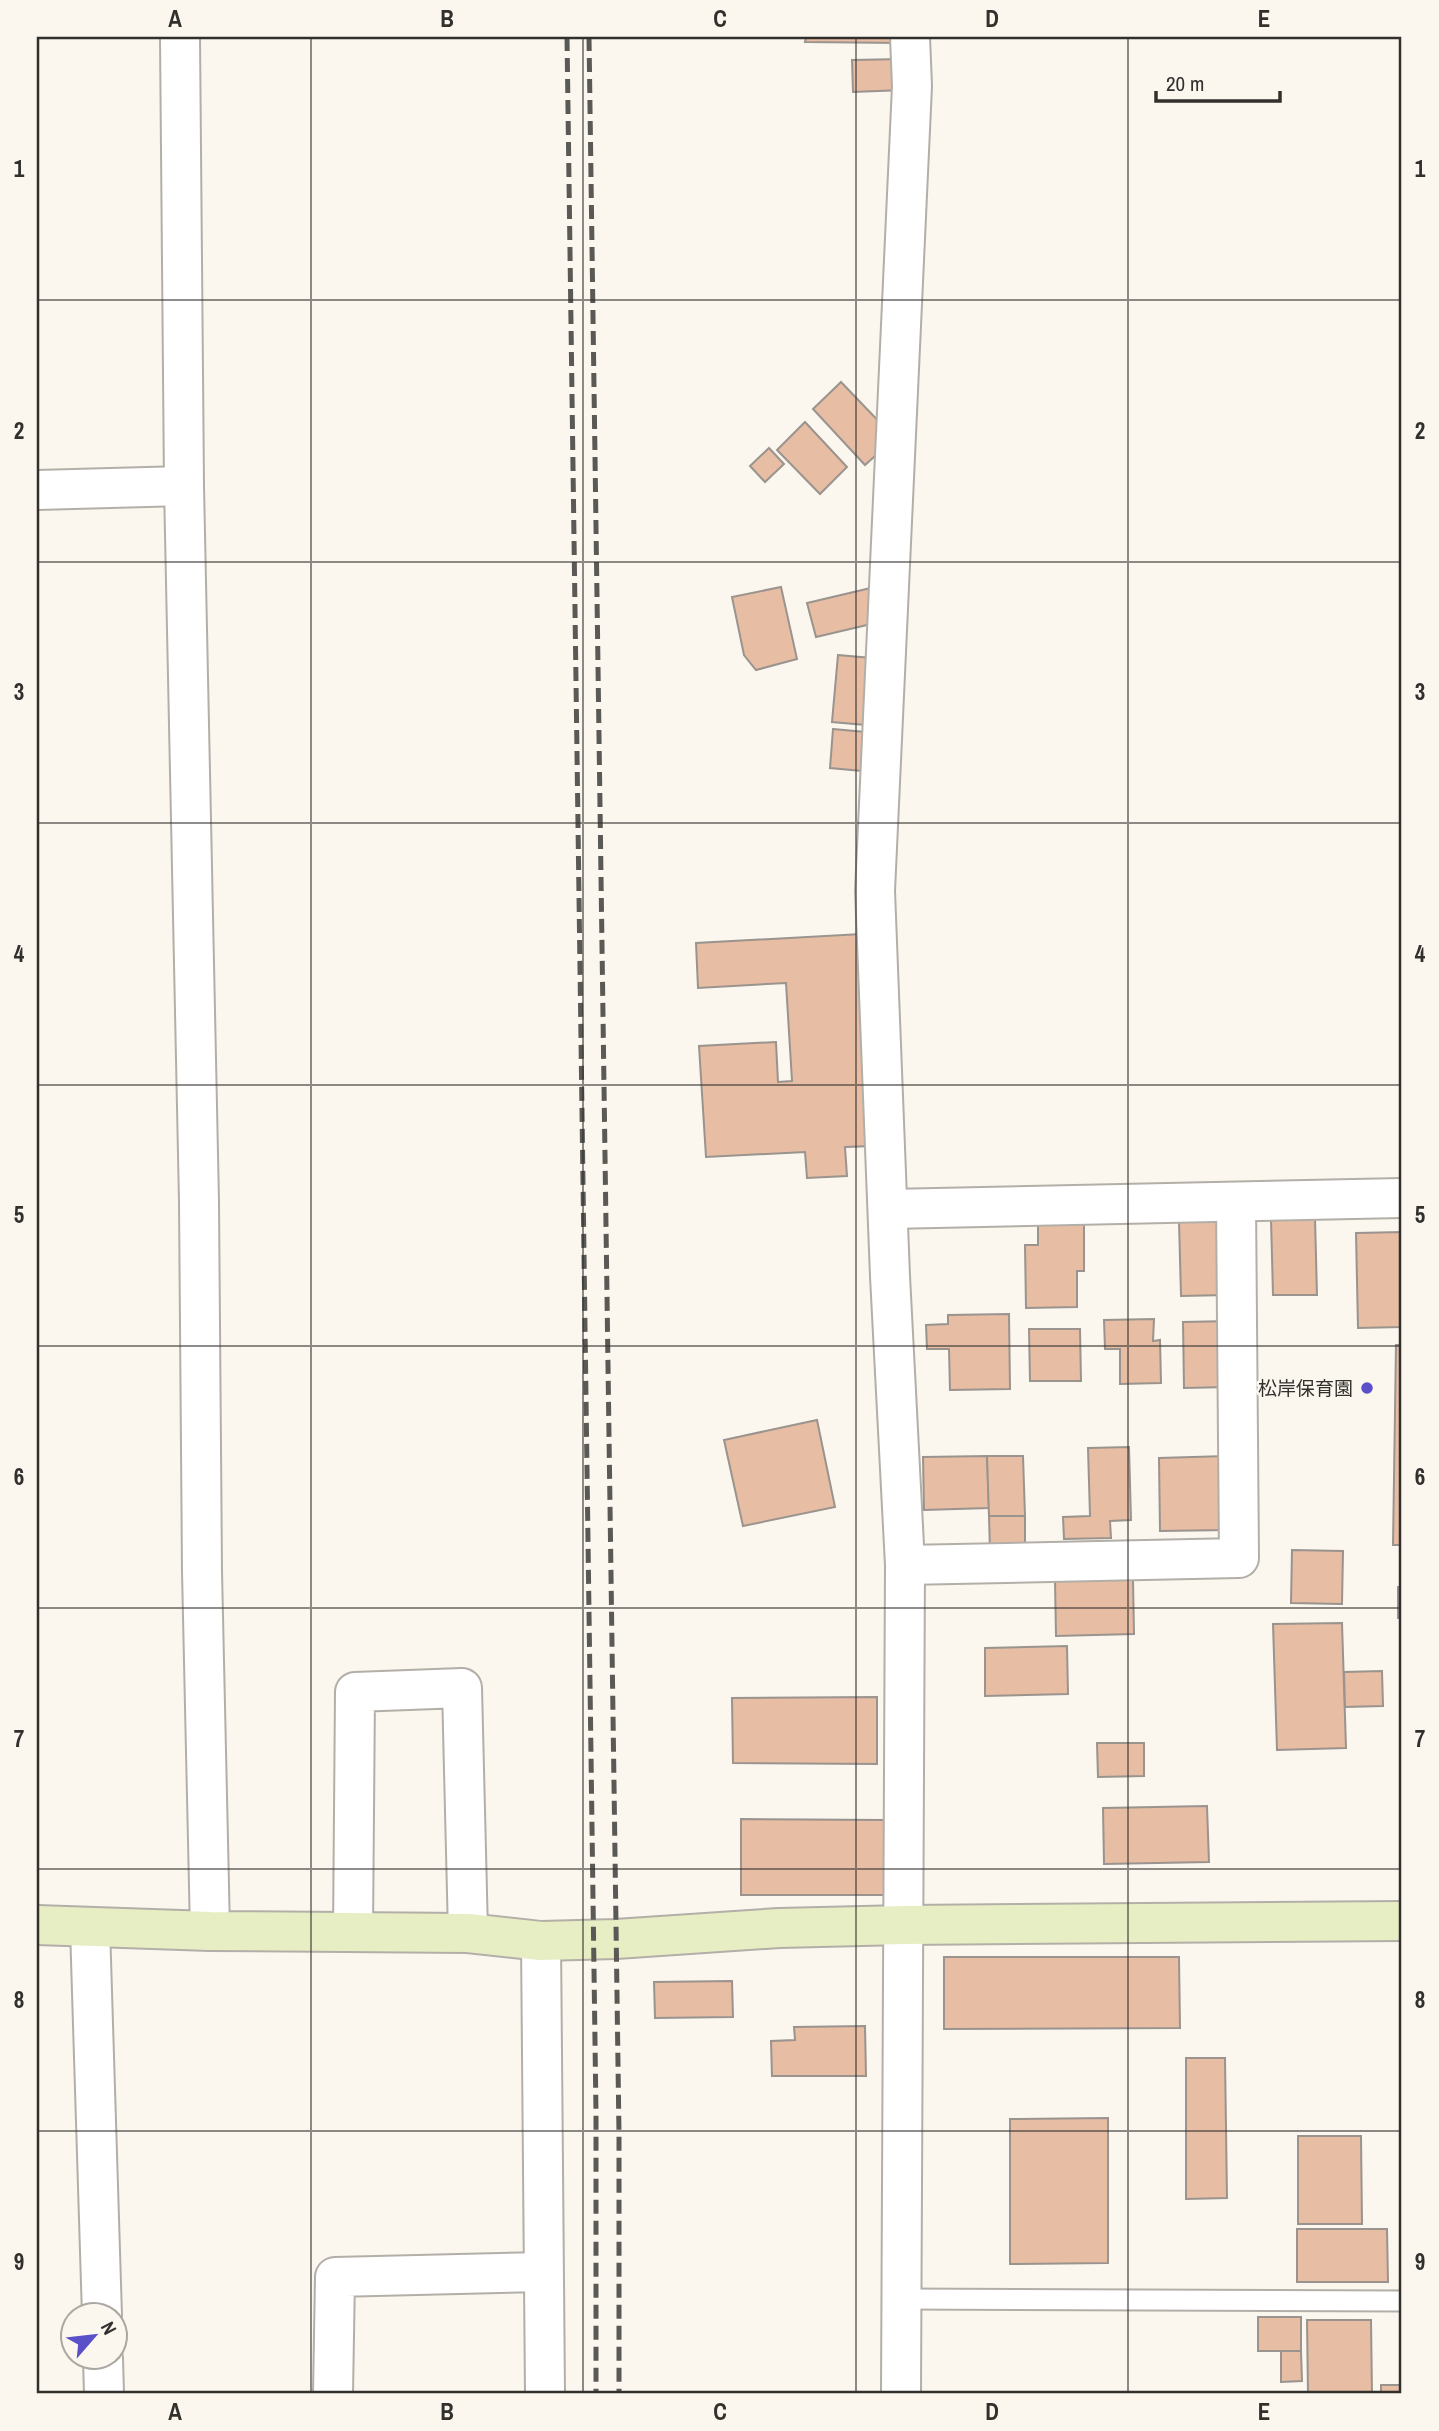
<svg xmlns="http://www.w3.org/2000/svg" width="1439" height="2431" font-family="'Archivo Narrow','Noto Sans JP',sans-serif">
  <style>
    .building { fill: #e7bda4; stroke: #9a938e; stroke-width: 2 }
    .lines { fill: none; stroke-linecap: round; stroke-linejoin: round }
    .lane-casing { stroke: #b3afa8; stroke-width: 23 }
    .street-casing { stroke: #b3afa8; stroke-width: 42 }
    .secondary-casing { stroke: #b3afa8; stroke-width: 42 }
    .lane { stroke: #fff; stroke-width: 19 }
    .street { stroke: #fff; stroke-width: 38 }
    .secondary { stroke: #e8eec4; stroke-width: 38 }
    .rail { stroke: #5b5955; stroke-width: 5; stroke-dasharray: 14 7; stroke-linecap: butt }
    .grid { fill: none; stroke: #32302d; stroke-width: 2; stroke-opacity: 0.55 }
    .poi-dot { fill: #5a50c8; stroke: #fbf7ef; stroke-width: 2.5 }
    .labels { text-anchor: middle; stroke-width: 5; stroke-linejoin: round; paint-order: stroke }
    .poi-label { font-size: 19px; fill: #32302d; stroke: #fbf7ef; text-anchor: end }
    .neatline { fill: none; stroke: #32302d; stroke-width: 2.5 }
    .grid-label { font-size: 23px; text-anchor: middle; font-weight: bold; fill: #32302d }
  </style>
  <rect width="100%" height="100%" fill="#fbf7ef"/>
  <g class="building">
    <path d="M 806,37 L 901,37 L 901,43 L 805,42 Z"/>
    <path d="M 903,59 L 904,90 L 853,92 L 852,60 Z"/>
    <path d="M 841,382 L 889,432 L 885,447 L 865,465 L 813,409 Z"/>
    <path d="M 805,422 L 847,467 L 820,494 L 777,450 Z"/>
    <path d="M 769,448 L 784,464 L 765,482 L 750,466 Z"/>
    <path d="M 781,587 L 797,659 L 756,670 L 744,655 L 732,597 Z"/>
    <path d="M 875,587 L 884,621 L 816,637 L 807,603 Z"/>
    <path d="M 838,655 L 883,659 L 877,726 L 832,722 Z"/>
    <path d="M 833,729 L 876,733 L 873,772 L 830,768 Z"/>
    <path d="M 861,934 L 873,1146 L 845,1147 L 847,1176 L 807,1178 L 805,1152 L 706,1157 L 699,1046 L 776,1042 L 778,1082 L 792,1081 L 786,983 L 698,988 L 696,943 Z"/>
    <path d="M 1315,1218 L 1317,1295 L 1273,1295 L 1271,1219 Z"/>
    <path d="M 1179,1221 L 1227,1221 L 1228,1295 L 1181,1296 Z"/>
    <path d="M 1084,1222 L 1084,1271 L 1077,1271 L 1077,1307 L 1026,1308 L 1025,1245 L 1038,1245 L 1038,1223 Z"/>
    <path d="M 1402,1232 L 1402,1327 L 1358,1328 L 1356,1233 Z"/>
    <path d="M 1009,1314 L 1010,1389 L 950,1390 L 949,1349 L 927,1349 L 926,1325 L 948,1324 L 948,1315 Z"/>
    <path d="M 1154,1319 L 1153,1341 L 1160,1340 L 1161,1383 L 1120,1384 L 1120,1349 L 1105,1349 L 1104,1320 Z"/>
    <path d="M 1230,1321 L 1231,1387 L 1184,1388 L 1183,1322 Z"/>
    <path d="M 1029,1329 L 1080,1329 L 1081,1381 L 1030,1381 Z"/>
    <path d="M 1396,1345 L 1402,1345 L 1402,1545 L 1393,1545 Z"/>
    <path d="M 817,1420 L 835,1507 L 743,1526 L 724,1440 Z"/>
    <path d="M 1129,1447 L 1131,1520 L 1110,1521 L 1111,1538 L 1064,1539 L 1063,1517 L 1090,1516 L 1088,1448 Z"/>
    <path d="M 987,1456 L 989,1508 L 924,1510 L 923,1457 Z"/>
    <path d="M 987,1456 L 1023,1456 L 1025,1516 L 989,1516 Z"/>
    <path d="M 1226,1456 L 1228,1530 L 1160,1531 L 1159,1458 Z"/>
    <path d="M 989,1516 L 1025,1516 L 1025,1550 L 990,1551 Z"/>
    <path d="M 1292,1550 L 1343,1551 L 1342,1604 L 1291,1603 Z"/>
    <path d="M 1133,1579 L 1134,1634 L 1056,1636 L 1055,1581 Z"/>
    <rect x="1398" y="1587" width="4" height="31"/>
    <path d="M 1342,1623 L 1346,1748 L 1277,1750 L 1273,1624 Z"/>
    <path d="M 1067,1646 L 1068,1694 L 985,1696 L 985,1648 Z"/>
    <path d="M 1382,1671 L 1383,1706 L 1345,1707 L 1344,1672 Z"/>
    <path d="M 877,1697 L 877,1764 L 733,1763 L 732,1698 Z"/>
    <path d="M 1097,1743 L 1144,1743 L 1144,1776 L 1098,1777 Z"/>
    <path d="M 1207,1806 L 1209,1862 L 1104,1864 L 1103,1808 Z"/>
    <path d="M 741,1819 L 885,1820 L 885,1895 L 741,1895 Z"/>
    <path d="M 944,1957 L 1179,1957 L 1180,2028 L 944,2029 Z"/>
    <path d="M 732,1981 L 733,2017 L 655,2018 L 654,1982 Z"/>
    <path d="M 865,2026 L 866,2076 L 772,2076 L 771,2041 L 795,2040 L 794,2027 Z"/>
    <path d="M 1186,2058 L 1225,2058 L 1227,2198 L 1186,2199 Z"/>
    <path d="M 1108,2118 L 1108,2263 L 1010,2264 L 1010,2119 Z"/>
    <path d="M 1298,2136 L 1361,2136 L 1362,2224 L 1298,2224 Z"/>
    <path d="M 1297,2229 L 1387,2229 L 1388,2282 L 1297,2282 Z"/>
    <rect x="1258" y="2317" width="43" height="34"/>
    <path d="M 1307,2320 L 1371,2320 L 1372,2394 L 1308,2394 Z"/>
    <path d="M 1281,2351 L 1301,2351 L 1302,2381 L 1281,2382 Z"/>
    <rect x="1381" y="2385" width="21" height="9"/>
  </g>
  <g class="lines">
    <g class="lane-casing">
      <path id="lane" d="M 901,2299 L 1402,2301"/>
    </g>
    <g class="street-casing">
      <g id="street">
        <path d="M 180,37 L 184,486 L 199,1202 L 202,1571 L 210,1931"/>
        <path d="M 37,490 L 184,486"/>
        <path d="M 889,1209 L 1402,1198"/>
        <path d="M 905,1565 L 1239,1558 L 1236,1202"/>
        <path d="M 90,1927 L 102,2316"/>
        <path d="M 353,1932 L 355,1692 L 462,1688 L 468,1933"/>
        <path d="M 541,1941 L 545,2394"/>
        <path d="M 103,2358 L 104,2394"/>
        <path d="M 333,2394 L 335,2277 L 543,2272"/>
        <path d="M 901,2394 L 905,1565 L 890,1276 L 875,891 L 912,86 L 910,37"/>
      </g>
    </g>
    <g class="secondary-casing">
      <path id="secondary" d="M 37,1925 L 210,1931 L 468,1933 L 541,1941 L 616,1939 L 779,1928 L 904,1925 L 1402,1921"/>
    </g>
    <use href="#lane" class="lane"/>
    <use href="#street" class="street"/>
    <use href="#secondary" class="secondary"/>
    <g class="rail">
      <path d="M 567,37 L 596,2113 L 596,2394"/>
      <path d="M 589,37 L 619,2134 L 619,2394"/>
    </g>
  </g>
  <path class="grid" d="M 311,37 L 311,2394M 583,37 L 583,2394M 856,37 L 856,2394M 1128,37 L 1128,2394M 37,300 L 1402,300M 37,562 L 1402,562M 37,823 L 1402,823M 37,1085 L 1402,1085M 37,1346 L 1402,1346M 37,1608 L 1402,1608M 37,1869 L 1402,1869M 37,2131 L 1402,2131"/>
  <circle class="poi-dot" cx="1367" cy="1388" r="7"/>
  <g class="labels">
    <g class="poi-label">
      <text x="1353" y="1395">松岸保育園</text>
    </g>
  </g>
  <rect width="1439" height="2431" fill="none" stroke="#fbf7ef" stroke-width="77"/>
  <g transform="translate(94 2336) rotate(62)"><circle r="33" fill="#fbf7ef" stroke="#aba7a1" stroke-width="2"/>
  <path d="M0-5L12 26L0 18L-12 26Z" fill="#5a50c8"/>
  <text y="-10" font-size="19" font-weight="bold" text-anchor="middle" fill="#32302d">N</text>
  </g>
  <path d="M1156 91v10h124v-10" fill="none" stroke="#32302d" stroke-width="3.5"/>
  <text x="1166" y="91" font-size="21" fill="#32302d" stroke="#fbf7ef" stroke-width="5" paint-order="stroke">20 m</text>
  <rect x="38" y="38" width="1362" height="2354" class="neatline"/>
  <g class="grid-label">
    <text x="175" y="27">A</text>
    <text x="447" y="27">B</text>
    <text x="720" y="27">C</text>
    <text x="992" y="27">D</text>
    <text x="1264" y="27">E</text>
    <text x="19" y="177">1</text>
    <text x="1420" y="177">1</text>
    <text x="19" y="439">2</text>
    <text x="1420" y="439">2</text>
    <text x="19" y="700">3</text>
    <text x="1420" y="700">3</text>
    <text x="19" y="962">4</text>
    <text x="1420" y="962">4</text>
    <text x="19" y="1223">5</text>
    <text x="1420" y="1223">5</text>
    <text x="19" y="1485">6</text>
    <text x="1420" y="1485">6</text>
    <text x="19" y="1747">7</text>
    <text x="1420" y="1747">7</text>
    <text x="19" y="2008">8</text>
    <text x="1420" y="2008">8</text>
    <text x="19" y="2270">9</text>
    <text x="1420" y="2270">9</text>
    <text x="175" y="2420">A</text>
    <text x="447" y="2420">B</text>
    <text x="720" y="2420">C</text>
    <text x="992" y="2420">D</text>
    <text x="1264" y="2420">E</text>
  </g>
</svg>
